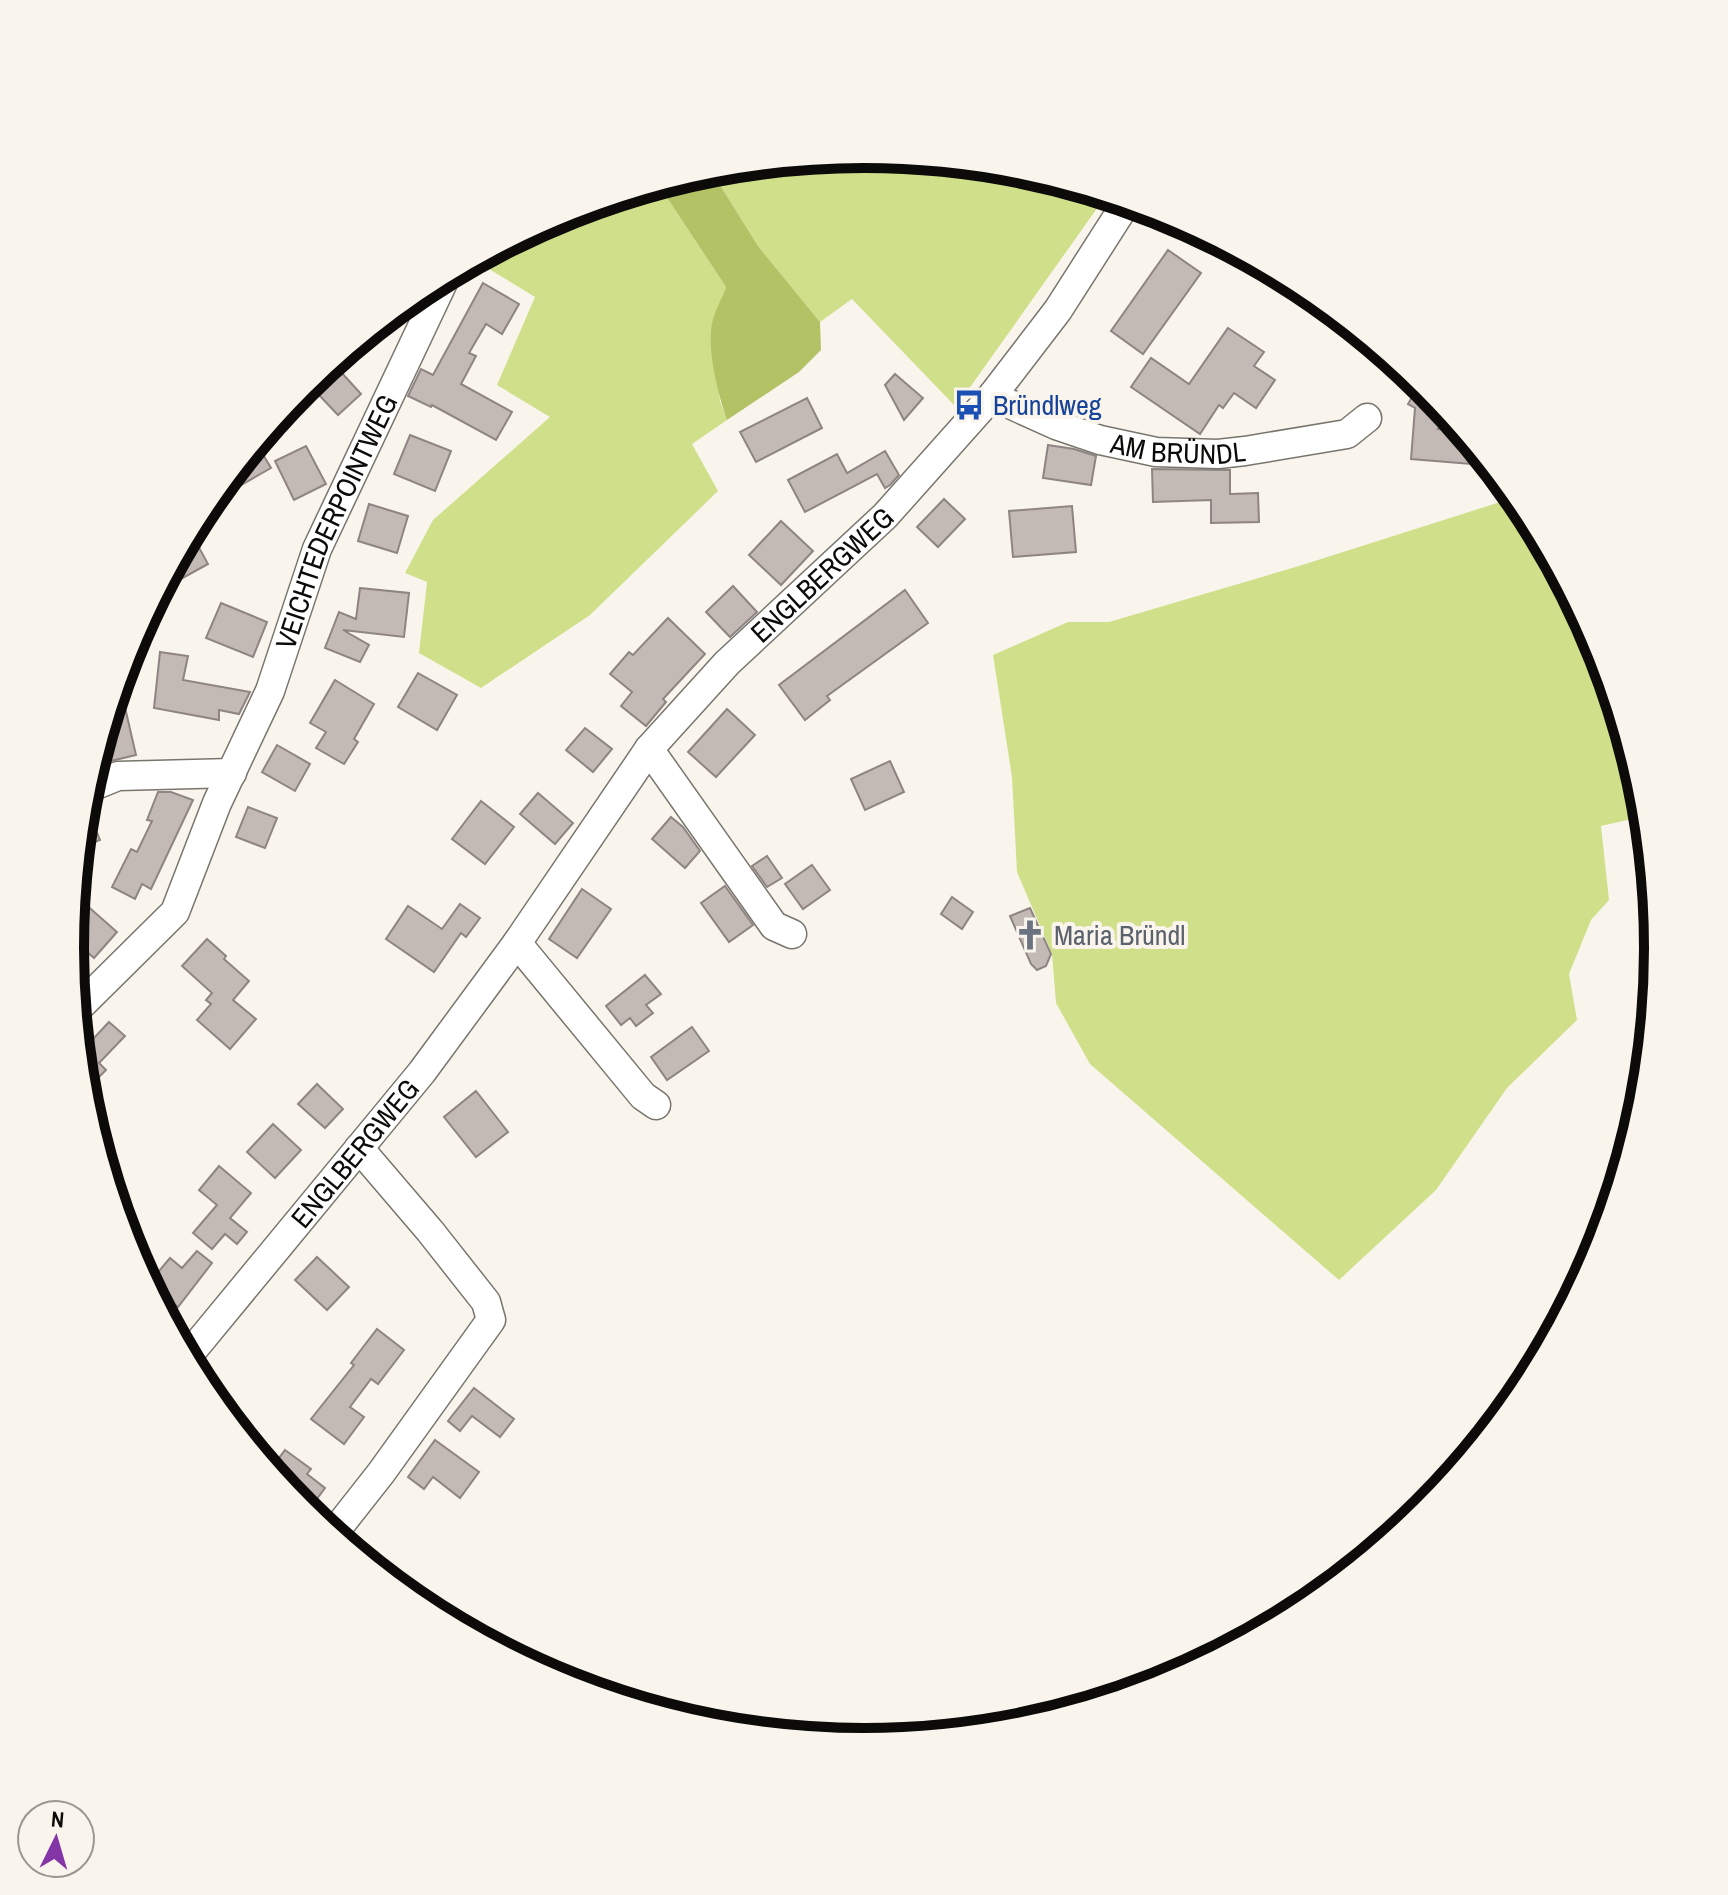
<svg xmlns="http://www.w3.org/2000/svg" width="1728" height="1895" font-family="'Archivo Narrow',sans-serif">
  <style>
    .green { fill: #d0e08a }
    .forest { fill: #b2c264 }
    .building { fill: #c3b9b5; stroke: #8e8582; stroke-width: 2 }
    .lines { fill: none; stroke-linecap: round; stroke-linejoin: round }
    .minor-casing { stroke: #78756d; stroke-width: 31 }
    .minor { stroke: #fff; stroke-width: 28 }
    .labels { text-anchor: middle; stroke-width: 8; stroke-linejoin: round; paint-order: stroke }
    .transit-label { font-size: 28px; fill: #164399; stroke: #f9f5ec; text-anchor: start }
    .street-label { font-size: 28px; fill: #0c0b09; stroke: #f9f5ec }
    .worship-label { font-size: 28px; fill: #5b616d; stroke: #f9f5ec; text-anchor: start }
    .rim { fill: none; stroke: #0c0b09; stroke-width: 10 }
  </style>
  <rect width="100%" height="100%" fill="#f9f5ec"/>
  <g class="green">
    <path d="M 864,154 L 1019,169 L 1073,185 L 1098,207 L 956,407 L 852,299 L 820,322 L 758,246 L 710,169 Z"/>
    <path d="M 658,184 L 726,287 L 712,324 L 720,401 L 727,420 L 692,444 L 718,491 L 590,615 L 481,688 L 419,653 L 427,582 L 405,573 L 433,520 L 550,417 L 497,385 L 535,297 L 476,261 L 561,214 Z"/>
    <path d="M 1516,497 L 1524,507 L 1598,644 L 1643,793 L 1645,816 L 1601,826 L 1609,900 L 1591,920 L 1569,974 L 1577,1020 L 1507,1088 L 1436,1190 L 1339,1280 L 1090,1064 L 1056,1003 L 1052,954 L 1017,872 L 1012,777 L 993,655 L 1068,622 L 1109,622 L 1299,566 Z"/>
  </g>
  <path class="forest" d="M 710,169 L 758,246 L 820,322 L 821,350 L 799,372 L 727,420 C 718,394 707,351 712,324 C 714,312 722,299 726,287 L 658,184 Z"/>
  <g class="building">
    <path d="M 1168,250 L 1201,273 L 1143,354 L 1111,331 Z"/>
    <path d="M 483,283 L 519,304 L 502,334 L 486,324 L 469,353 L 476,356 L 461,384 L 512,412 L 496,440 L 432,405 L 431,407 L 408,396 L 421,369 L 433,375 Z"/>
    <path d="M 1228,328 L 1264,352 L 1254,366 L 1275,380 L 1256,408 L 1234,393 L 1223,408 L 1219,405 L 1200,434 L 1131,387 L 1151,358 L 1189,384 Z"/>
    <path d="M 341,372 L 361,394 L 338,415 L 318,394 Z"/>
    <path d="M 895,374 L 923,398 L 904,420 L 885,385 Z"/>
    <path d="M 1418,386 L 1432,394 L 1447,413 L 1438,429 L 1463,432 L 1472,443 L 1471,464 L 1411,459 L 1415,408 L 1408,404 Z"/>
    <path d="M 807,398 L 822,428 L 756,462 L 740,432 Z"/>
    <path d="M 410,435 L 451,451 L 435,491 L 394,474 Z"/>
    <path d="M 256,443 L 271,468 L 206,505 L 206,504 Z"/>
    <path d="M 1048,445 L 1074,449 L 1096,456 L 1091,485 L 1043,478 Z"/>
    <path d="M 306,446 L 326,484 L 294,500 L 275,461 Z"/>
    <path d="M 885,451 L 899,475 L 890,485 L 885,488 L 877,474 L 805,512 L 788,480 L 837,454 L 847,473 Z"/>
    <path d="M 1152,469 L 1230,470 L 1230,494 L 1258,493 L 1259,522 L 1211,523 L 1211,500 L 1153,502 Z"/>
    <path d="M 944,499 L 965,519 L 938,547 L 917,527 Z"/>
    <path d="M 369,504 L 408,516 L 397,553 L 358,541 Z"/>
    <path d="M 1072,506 L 1076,552 L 1013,557 L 1009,511 Z"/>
    <path d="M 781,521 L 813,551 L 781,585 L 749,555 Z"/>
    <path d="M 190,531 L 208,564 L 159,591 Z"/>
    <path d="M 733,586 L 757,612 L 730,637 L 706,612 Z"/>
    <path d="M 360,588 L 409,593 L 404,637 L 343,630 L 369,645 L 360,662 L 325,648 L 339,612 L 356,619 Z"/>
    <path d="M 905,590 L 928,623 L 827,696 L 830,700 L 805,720 L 779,685 Z"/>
    <path d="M 221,603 L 267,622 L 253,657 L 206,638 Z"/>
    <path d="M 668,618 L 705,654 L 663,699 L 666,702 L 646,726 L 621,706 L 632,692 L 610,674 L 629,652 L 633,655 Z"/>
    <path d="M 160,652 L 188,656 L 183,680 L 250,692 L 239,714 L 219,710 L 219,720 L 154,708 Z"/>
    <path d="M 418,673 L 457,695 L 437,730 L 398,707 Z"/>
    <path d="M 335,680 L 374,704 L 354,739 L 358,742 L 344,764 L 316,748 L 326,732 L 310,723 Z"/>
    <path d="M 124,703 L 136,755 L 94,765 L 112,704 Z"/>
    <path d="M 727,709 L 755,735 L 716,777 L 688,752 Z"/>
    <path d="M 585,728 L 612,749 L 593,772 L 566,750 Z"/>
    <path d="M 277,745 L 310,764 L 295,791 L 262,772 Z"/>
    <path d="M 890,761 L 904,792 L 865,810 L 851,779 Z"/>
    <path d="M 158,792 L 171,792 L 193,800 L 151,889 L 142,884 L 135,899 L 112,887 L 131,849 L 137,852 L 152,821 L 147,820 Z"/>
    <path d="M 538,793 L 573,823 L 555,844 L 520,814 Z"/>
    <path d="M 481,801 L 514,827 L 485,864 L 452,839 Z"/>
    <path d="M 84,806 L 86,806 L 100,840 L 80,848 Z"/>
    <path d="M 248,807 L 277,818 L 265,848 L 236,837 Z"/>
    <path d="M 671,817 L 683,827 L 700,851 L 685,868 L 652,839 Z"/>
    <path d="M 767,856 L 782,878 L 767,887 L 752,866 Z"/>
    <path d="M 812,865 L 830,890 L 803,909 L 785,884 Z"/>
    <path d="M 725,886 L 753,925 L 729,942 L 701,903 Z"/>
    <path d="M 582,889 L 611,909 L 577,958 L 549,939 Z"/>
    <path d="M 75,895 L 117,932 L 94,958 L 71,938 Z"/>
    <path d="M 952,897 L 973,912 L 962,929 L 941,914 Z"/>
    <path d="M 460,904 L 480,918 L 466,937 L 461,933 L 434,972 L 386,939 L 408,906 L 442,929 Z"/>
    <path d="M 1030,908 L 1051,954 L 1046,966 L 1037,970 L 1031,964 L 1010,916 Z"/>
    <path d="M 207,939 L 226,956 L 224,959 L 249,981 L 233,1000 L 256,1019 L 230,1049 L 197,1020 L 211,1004 L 206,1000 L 212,993 L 182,966 Z"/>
    <path d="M 645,975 L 661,994 L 646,1005 L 653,1013 L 636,1026 L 630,1018 L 621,1025 L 606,1006 Z"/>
    <path d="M 109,1022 L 125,1036 L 99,1063 L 106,1070 L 84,1092 L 79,1043 L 89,1033 L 94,1038 Z"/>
    <path d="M 692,1027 L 709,1051 L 667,1080 L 651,1057 Z"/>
    <path d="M 317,1084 L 343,1109 L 325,1128 L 298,1104 Z"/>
    <path d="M 476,1091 L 508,1132 L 476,1157 L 444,1117 Z"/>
    <path d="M 273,1124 L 301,1150 L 275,1178 L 247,1152 Z"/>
    <path d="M 219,1166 L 251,1193 L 230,1218 L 247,1232 L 237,1244 L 225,1234 L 212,1249 L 193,1233 L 217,1205 L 199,1190 Z"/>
    <path d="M 197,1251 L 212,1263 L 178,1307 L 149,1283 L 170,1258 L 182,1268 Z"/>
    <path d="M 317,1257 L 349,1287 L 327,1310 L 295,1280 Z"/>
    <path d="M 377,1329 L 404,1350 L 378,1384 L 371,1379 L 350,1407 L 364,1417 L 344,1444 L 311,1419 L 354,1365 L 351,1363 Z"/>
    <path d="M 474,1388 L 514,1419 L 500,1437 L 472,1416 L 460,1431 L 448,1421 Z"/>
    <path d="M 435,1440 L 479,1472 L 460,1498 L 433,1477 L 424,1489 L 408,1477 Z"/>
    <path d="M 285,1450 L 311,1469 L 307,1474 L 325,1488 L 311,1507 L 287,1490 L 270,1470 Z"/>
  </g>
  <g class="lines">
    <g class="minor-casing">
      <g id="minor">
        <path id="s1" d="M 992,396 L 1056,425 L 1100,440 L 1156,452 L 1218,454 L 1245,451 L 1347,434 L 1367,418"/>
        <path d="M 649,749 L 774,926 L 792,934"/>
        <path d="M 86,789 L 118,776 L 232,773"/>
        <path d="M 517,943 L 643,1096 L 656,1105"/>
        <path id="s2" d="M 76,1010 L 175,912 L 217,803 L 270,691 L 317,549 L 447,274"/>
        <path id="s3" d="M 187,1357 L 422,1072 L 517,943 L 649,749 L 727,663 L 885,516 L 992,396 L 1058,310 L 1127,202"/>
        <path d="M 333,1534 L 381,1473 L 491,1320 L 486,1302 L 430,1231 L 359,1148"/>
      </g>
    </g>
    <use href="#minor" class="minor"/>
  </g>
  <defs>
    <g id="bus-bare" transform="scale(2.4)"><path d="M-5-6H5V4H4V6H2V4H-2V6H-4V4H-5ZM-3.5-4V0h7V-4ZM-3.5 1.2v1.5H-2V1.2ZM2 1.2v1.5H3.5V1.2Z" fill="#1a4fb4" stroke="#f9f5ec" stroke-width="2.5" paint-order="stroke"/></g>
    <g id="church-bare" transform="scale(2.4)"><path d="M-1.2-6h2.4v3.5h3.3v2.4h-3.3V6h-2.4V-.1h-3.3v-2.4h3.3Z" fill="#6b7280" stroke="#f9f5ec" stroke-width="2.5" paint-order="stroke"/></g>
  </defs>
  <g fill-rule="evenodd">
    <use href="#bus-bare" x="969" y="405"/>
    <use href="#church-bare" x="1030" y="935"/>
  </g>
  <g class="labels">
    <g class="transit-label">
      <text x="993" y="415">Bründlweg</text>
    </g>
    <g class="street-label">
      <text dy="10" stroke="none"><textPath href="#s1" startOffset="196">AM BRÜNDL</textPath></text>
      <text dy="10" stroke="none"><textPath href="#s2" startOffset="562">VEICHTEDERPOINTWEG</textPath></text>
      <text dy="10" stroke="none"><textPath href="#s3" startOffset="1010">ENGLBERGWEG</textPath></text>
      <text dy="10" stroke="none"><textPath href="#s3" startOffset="264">ENGLBERGWEG</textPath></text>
    </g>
    <g class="worship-label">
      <text x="1054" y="945">Maria Bründl</text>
    </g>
  </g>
  <path d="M0 0H1728V1895H0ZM84 948a780 780 0 1 1 1560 0a780 780 0 1 1-1560 0Z" fill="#f9f5ec" fill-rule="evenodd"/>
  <path class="rim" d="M84 948a780 780 0 1 1 1560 0a780 780 0 1 1-1560 0Z"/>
  <g transform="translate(56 1839) rotate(5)"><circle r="38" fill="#f9f5ec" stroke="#9a9791" stroke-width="2"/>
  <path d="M0-6L14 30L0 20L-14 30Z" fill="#8536a6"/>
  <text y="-12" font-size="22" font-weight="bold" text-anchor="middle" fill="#0c0b09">N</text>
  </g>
</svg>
